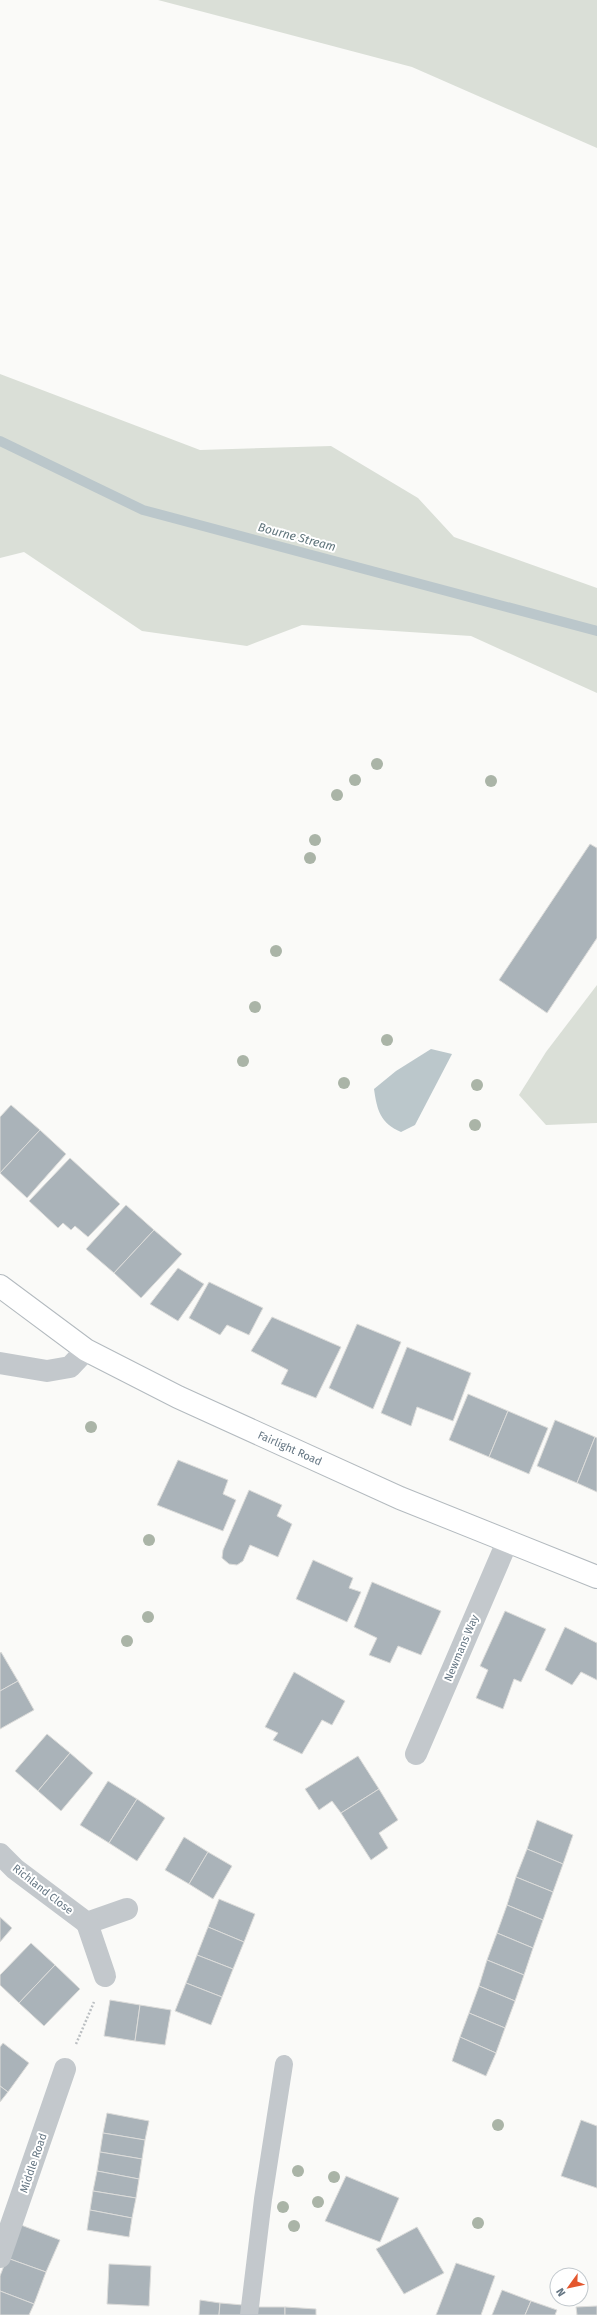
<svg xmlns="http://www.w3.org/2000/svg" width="597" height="2315" font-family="'Fira Sans',sans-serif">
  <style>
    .green { fill: #dadfd7 }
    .water { fill: #bbc7cb }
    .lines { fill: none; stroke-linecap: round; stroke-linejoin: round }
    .stream { stroke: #bbc7cb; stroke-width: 10 }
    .building { fill: #aab3b9; stroke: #dcdcda }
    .secondary-casing { stroke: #b3babf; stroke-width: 24 }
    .path { stroke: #bbbfc2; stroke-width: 2.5; stroke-dasharray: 2 2; stroke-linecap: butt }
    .lane { stroke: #c3c8cc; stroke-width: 18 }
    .street { stroke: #c3c8cc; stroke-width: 22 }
    .secondary { stroke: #fff; stroke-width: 22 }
    .tree { fill: #aab4a7 }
    .labels { text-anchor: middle; stroke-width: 4; stroke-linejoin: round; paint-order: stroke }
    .street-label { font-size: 11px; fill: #657683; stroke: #fff }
    .water-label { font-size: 12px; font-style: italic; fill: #60757c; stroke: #fff }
  </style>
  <rect width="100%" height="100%" fill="#fafaf8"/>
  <g class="green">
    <path d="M 158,0 L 597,0 L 597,148 L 412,67 Z"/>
    <path d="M 0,374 L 200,450 L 331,446 L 418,498 L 454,537 L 597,588 L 597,693 L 471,636 L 302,625 L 247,646 L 142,631 L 24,552 L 0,558 Z"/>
    <path d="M 597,985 L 597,1123 L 546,1125 L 519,1095 L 546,1052 Z"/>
  </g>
  <path class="water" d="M 431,1049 L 452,1054 L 415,1125 L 401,1132 C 380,1123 377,1110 374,1089 L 396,1071 Z"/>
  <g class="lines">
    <path class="stream" d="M 0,441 L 143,510 L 597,631"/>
  </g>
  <g class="building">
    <path d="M 590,844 L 597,848 L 597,938 L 547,1013 L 499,980 Z"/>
    <path d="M 11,1105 L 40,1130 L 0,1173 L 0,1117 Z"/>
    <path d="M 40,1130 L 66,1154 L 27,1198 L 0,1173 Z"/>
    <path d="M 70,1158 L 120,1204 L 88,1237 L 75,1226 L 71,1230 L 63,1223 L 58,1228 L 29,1201 Z"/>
    <path d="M 126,1205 L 154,1230 L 114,1273 L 86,1249 Z"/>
    <path d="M 154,1230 L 182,1254 L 141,1298 L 114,1273 Z"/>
    <path d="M 178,1268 L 204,1284 L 178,1321 L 150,1304 Z"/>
    <path d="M 209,1282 L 263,1308 L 249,1335 L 227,1325 L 220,1335 L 189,1318 Z"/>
    <path d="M 272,1317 L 341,1347 L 316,1398 L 281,1384 L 288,1370 L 251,1351 Z"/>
    <path d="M 357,1324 L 401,1342 L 373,1409 L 329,1388 Z"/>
    <path d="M 407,1347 L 471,1373 L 453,1421 L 417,1407 L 411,1426 L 381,1413 Z"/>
    <path d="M 468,1394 L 508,1411 L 489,1457 L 449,1440 Z"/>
    <path d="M 508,1411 L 548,1428 L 529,1474 L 489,1457 Z"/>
    <path d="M 555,1420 L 595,1437 L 577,1483 L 537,1466 Z"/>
    <path d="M 595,1437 L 597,1438 L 597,1492 L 577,1483 Z"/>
    <path d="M 178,1460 L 228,1480 L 223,1494 L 236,1500 L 223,1531 L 157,1505 Z"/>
    <path d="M 249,1490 L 282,1505 L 277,1516 L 292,1524 L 278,1557 L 250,1545 L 243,1561 L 237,1565 L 229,1564 L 222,1558 L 223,1550 Z"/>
    <path d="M 313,1560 L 353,1578 L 349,1588 L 361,1592 L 347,1622 L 296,1599 Z"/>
    <path d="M 372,1582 L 441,1611 L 421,1655 L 398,1646 L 390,1663 L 369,1655 L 377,1638 L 354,1627 Z"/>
    <path d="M 505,1611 L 546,1629 L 521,1682 L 514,1679 L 503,1709 L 476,1698 L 488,1670 L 480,1666 Z"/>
    <path d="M 565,1627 L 597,1643 L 597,1680 L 581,1672 L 572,1685 L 545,1670 Z"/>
    <path d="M 1,1652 L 18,1681 L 0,1691 L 0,1653 Z"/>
    <path d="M 294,1672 L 345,1701 L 332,1725 L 322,1720 L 302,1754 L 273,1740 L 278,1733 L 265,1727 Z"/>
    <path d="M 18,1681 L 34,1710 L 0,1729 L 0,1691 Z"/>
    <path d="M 47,1734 L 70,1753 L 38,1791 L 15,1771 Z"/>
    <path d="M 70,1753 L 93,1773 L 61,1811 L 38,1791 Z"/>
    <path d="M 358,1756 L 379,1789 L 341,1813 L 332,1801 L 319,1810 L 305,1789 Z"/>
    <path d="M 108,1781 L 137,1799 L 109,1843 L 80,1825 Z"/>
    <path d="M 379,1789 L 398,1820 L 379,1833 L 388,1848 L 371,1860 L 341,1813 Z"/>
    <path d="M 137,1799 L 165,1818 L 137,1861 L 109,1843 Z"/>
    <path d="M 537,1820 L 573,1835 L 563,1864 L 527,1849 Z"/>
    <path d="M 184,1837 L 208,1852 L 189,1884 L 165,1870 Z"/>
    <path d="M 527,1849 L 563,1864 L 553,1892 L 516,1877 Z"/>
    <path d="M 208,1852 L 232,1866 L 213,1899 L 189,1884 Z"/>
    <path d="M 516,1877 L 553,1892 L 543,1920 L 507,1905 Z"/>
    <path d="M 219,1899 L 255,1914 L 244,1942 L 208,1927 Z"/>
    <path d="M 507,1905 L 543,1920 L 533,1948 L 497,1933 Z"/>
    <path d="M 0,1917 L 12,1928 L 0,1942 Z"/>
    <path d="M 208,1927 L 244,1942 L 233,1969 L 197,1955 Z"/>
    <path d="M 497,1933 L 533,1948 L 524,1975 L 487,1960 Z"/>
    <path d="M 31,1943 L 55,1965 L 19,2003 L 0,1985 L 0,1975 Z"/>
    <path d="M 197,1955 L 233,1969 L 222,1997 L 186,1983 Z"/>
    <path d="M 487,1960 L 524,1975 L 515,2001 L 479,1986 Z"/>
    <path d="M 55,1965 L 80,1989 L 44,2026 L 19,2003 Z"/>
    <path d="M 186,1983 L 222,1997 L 211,2025 L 175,2011 Z"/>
    <path d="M 479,1986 L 515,2001 L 505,2028 L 469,2013 Z"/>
    <path d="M 110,2000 L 140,2005 L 135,2041 L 104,2036 Z"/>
    <path d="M 140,2005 L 171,2010 L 165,2045 L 135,2041 Z"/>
    <path d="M 469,2013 L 505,2028 L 496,2053 L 460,2037 Z"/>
    <path d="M 460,2037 L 496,2053 L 486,2076 L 452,2061 Z"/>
    <path d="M 3,2043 L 29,2063 L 8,2092 L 0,2086 L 0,2047 Z"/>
    <path d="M 0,2086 L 8,2092 L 0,2102 Z"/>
    <path d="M 107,2113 L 149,2121 L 145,2140 L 103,2133 Z"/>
    <path d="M 581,2120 L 597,2126 L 597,2188 L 561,2176 Z"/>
    <path d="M 103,2133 L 145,2140 L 142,2159 L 100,2152 Z"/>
    <path d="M 100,2152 L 142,2159 L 139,2179 L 97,2171 Z"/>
    <path d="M 97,2171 L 139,2179 L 136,2198 L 93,2191 Z"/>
    <path d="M 346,2176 L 399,2198 L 380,2242 L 325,2221 Z"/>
    <path d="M 93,2191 L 136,2198 L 132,2218 L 90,2210 Z"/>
    <path d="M 90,2210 L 132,2218 L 129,2237 L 87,2230 Z"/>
    <path d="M 21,2225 L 60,2240 L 46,2272 L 7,2258 Z"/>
    <path d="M 417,2227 L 444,2273 L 404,2294 L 376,2249 Z"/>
    <path d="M 7,2258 L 46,2272 L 34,2304 L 0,2291 L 0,2276 Z"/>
    <path d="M 456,2263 L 495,2276 L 481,2315 L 436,2315 Z"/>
    <path d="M 109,2264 L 151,2266 L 149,2306 L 107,2304 Z"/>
    <path d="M 502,2290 L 531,2301 L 525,2315 L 492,2315 Z"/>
    <path d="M 0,2291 L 34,2304 L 29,2315 L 0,2315 Z"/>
    <path d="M 200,2300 L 220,2303 L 219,2315 L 199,2315 Z"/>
    <path d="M 531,2301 L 557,2310 L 555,2315 L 525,2315 Z"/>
    <path d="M 220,2303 L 243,2305 L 243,2315 L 219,2315 Z"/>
    <path d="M 597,2306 L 597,2315 L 577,2315 L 576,2307 Z"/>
    <rect x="257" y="2307" width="28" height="8"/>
    <path d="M 285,2307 L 316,2309 L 316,2315 L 285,2315 Z"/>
  </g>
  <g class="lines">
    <g class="secondary-casing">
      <path id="secondary" d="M 0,1286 L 86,1350 L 178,1397 L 400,1498 L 597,1577"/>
    </g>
    <path class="path" d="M 76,2044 L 94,2002"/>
    <path class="lane" d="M 249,2315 L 263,2199 L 284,2064"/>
    <g class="street">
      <path d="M 0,1363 L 47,1371 L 70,1367 L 86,1350"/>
      <path d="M 416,1754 L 507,1542"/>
      <path d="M 0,1854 L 15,1869 L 87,1923 L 127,1909"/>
      <path d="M 87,1923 L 105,1976"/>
      <path d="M 0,2257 L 65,2069"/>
    </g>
    <use href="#secondary" class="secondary"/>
  </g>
  <g class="tree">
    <circle cx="377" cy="764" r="6"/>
    <circle cx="355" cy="780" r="6"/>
    <circle cx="491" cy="781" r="6"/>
    <circle cx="337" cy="795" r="6"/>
    <circle cx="315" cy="840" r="6"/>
    <circle cx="310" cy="858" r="6"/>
    <circle cx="276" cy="951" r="6"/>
    <circle cx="255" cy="1007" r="6"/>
    <circle cx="387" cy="1040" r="6"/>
    <circle cx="243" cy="1061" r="6"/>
    <circle cx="344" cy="1083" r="6"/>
    <circle cx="477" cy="1085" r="6"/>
    <circle cx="475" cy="1125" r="6"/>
    <circle cx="91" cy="1427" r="6"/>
    <circle cx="149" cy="1540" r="6"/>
    <circle cx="148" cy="1617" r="6"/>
    <circle cx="127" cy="1641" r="6"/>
    <circle cx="498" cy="2125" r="6"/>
    <circle cx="298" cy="2171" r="6"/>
    <circle cx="334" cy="2177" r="6"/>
    <circle cx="318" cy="2202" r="6"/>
    <circle cx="283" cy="2207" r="6"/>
    <circle cx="478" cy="2223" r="6"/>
    <circle cx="294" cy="2226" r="6"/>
  </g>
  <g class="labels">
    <g class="street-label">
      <text transform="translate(290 1448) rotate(24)" y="4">Fairlight Road</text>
      <text transform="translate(461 1648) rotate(-67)" y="4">Newmans Way</text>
      <text transform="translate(43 1889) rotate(38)" y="4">Richland Close</text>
      <text transform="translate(33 2163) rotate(-71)" y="4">Middle Road</text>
    </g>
    <g class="water-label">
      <text transform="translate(297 537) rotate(15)" y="4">Bourne Stream</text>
    </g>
  </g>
  <g transform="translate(569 2287) rotate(237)"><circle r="19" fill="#ffffff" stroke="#c1c8cd"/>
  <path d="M0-3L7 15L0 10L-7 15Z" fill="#e4572e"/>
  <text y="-6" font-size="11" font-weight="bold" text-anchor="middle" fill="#657683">N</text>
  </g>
</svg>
